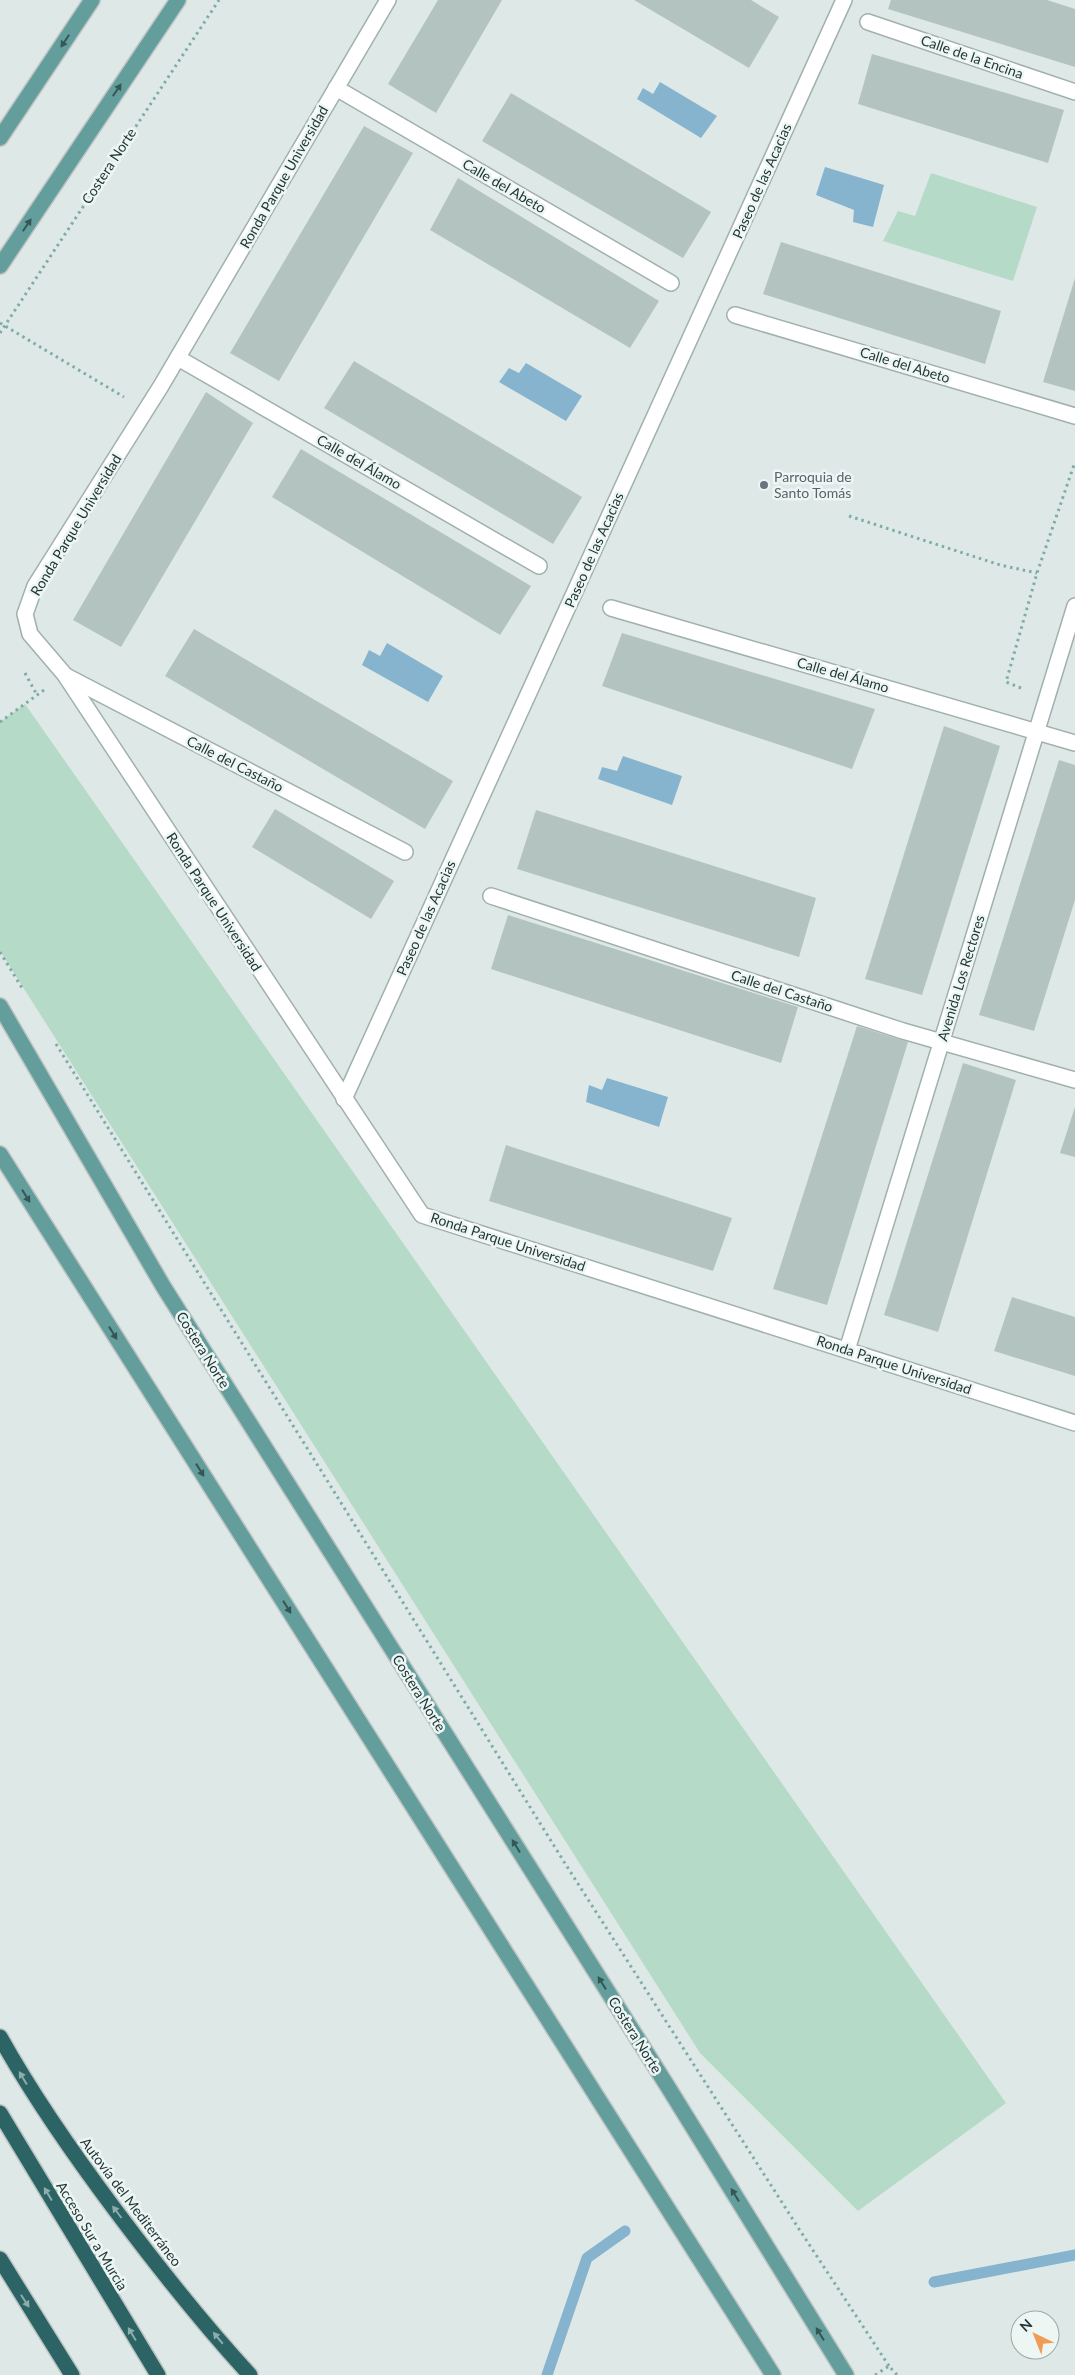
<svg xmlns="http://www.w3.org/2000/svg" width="1075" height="2375" font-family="Lato,sans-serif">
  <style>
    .green { fill: #b6dac8 }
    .water { fill: #86b3ce }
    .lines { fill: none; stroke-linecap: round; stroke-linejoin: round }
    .stream { stroke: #86b3ce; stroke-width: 11 }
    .building { fill: #b3c4c0 }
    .pedestrian-casing { stroke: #a1b0af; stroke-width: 18 }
    .minor-casing { stroke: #a1b0af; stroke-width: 18 }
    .primary-casing { stroke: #bcc3c3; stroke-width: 18 }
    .motorway-casing { stroke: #bcc3c3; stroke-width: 18 }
    .path { stroke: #7faca8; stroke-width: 3; stroke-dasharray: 2.5 4; stroke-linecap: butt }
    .pedestrian { stroke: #fff; stroke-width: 15 }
    .minor { stroke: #fff; stroke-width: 15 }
    .primary { stroke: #639e9c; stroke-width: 15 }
    .motorway { stroke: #2c6364; stroke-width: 15 }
    .oneway { fill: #345755 }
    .oneway2 { fill: #8dacac }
    .worship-dot { fill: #6b7280; stroke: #eef6f4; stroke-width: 2 }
    .labels { text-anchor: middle; stroke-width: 5; stroke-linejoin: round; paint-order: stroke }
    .street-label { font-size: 14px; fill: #203837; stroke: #eef6f4 }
    .worship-label { font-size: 14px; fill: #5b616d; stroke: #eef6f4; text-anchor: start }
  </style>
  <rect width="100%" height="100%" fill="#dee9e7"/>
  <g class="green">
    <path d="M 931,173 L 1037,207 L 1013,281 L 883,241 L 898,211 L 915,216 Z"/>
    <path d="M 25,704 L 1006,2103 L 858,2211 L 700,2053 L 0,951 L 0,722 Z"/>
  </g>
  <g class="water">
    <path d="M 660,82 L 717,116 L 701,138 L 637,99 L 643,88 L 653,94 Z"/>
    <path d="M 825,167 L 884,185 L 873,227 L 853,222 L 854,210 L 816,195 Z"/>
    <path d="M 526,363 L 582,396 L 566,421 L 499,382 L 509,368 L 519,373 Z"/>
    <path d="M 387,643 L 443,676 L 428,702 L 362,665 L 369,650 L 380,656 Z"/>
    <path d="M 623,756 L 682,776 L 672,805 L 598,779 L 602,767 L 617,771 Z"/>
    <path d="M 607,1078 L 668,1097 L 659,1127 L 586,1102 L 589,1085 L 602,1090 Z"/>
  </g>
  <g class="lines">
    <g class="stream">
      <path d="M 934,2282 L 1075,2255"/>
      <path d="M 547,2375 L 587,2258 L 625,2231"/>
    </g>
  </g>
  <g class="building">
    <path d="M 438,0 L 502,0 L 436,113 L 388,84 Z"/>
    <path d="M 634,0 L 751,0 L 779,17 L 749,68 Z"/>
    <path d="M 891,0 L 1047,0 L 1075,9 L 1075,67 L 888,9 Z"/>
    <path d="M 872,54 L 1064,110 L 1048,163 L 858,104 Z"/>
    <path d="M 511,93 L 711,212 L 683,258 L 482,141 Z"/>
    <path d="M 364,126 L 413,153 L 279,381 L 230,353 Z"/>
    <path d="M 458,178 L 659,301 L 630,348 L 430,230 Z"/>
    <path d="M 781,242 L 1001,311 L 985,364 L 763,294 Z"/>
    <path d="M 1075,278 L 1075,391 L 1043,382 Z"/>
    <path d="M 354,361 L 582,497 L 553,544 L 324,408 Z"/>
    <path d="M 206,392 L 253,423 L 121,647 L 73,620 Z"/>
    <path d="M 301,449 L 531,586 L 500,635 L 272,497 Z"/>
    <path d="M 194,629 L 453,781 L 425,829 L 165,676 Z"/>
    <path d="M 622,633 L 875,709 L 852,769 L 602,686 Z"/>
    <path d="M 944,726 L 1000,746 L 922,995 L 865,979 Z"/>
    <path d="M 1059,760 L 1075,765 L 1075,900 L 1034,1031 L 979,1015 Z"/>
    <path d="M 275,809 L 394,881 L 371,919 L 252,847 Z"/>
    <path d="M 536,810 L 816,898 L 799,957 L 517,869 Z"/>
    <path d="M 508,915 L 798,1007 L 781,1063 L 491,969 Z"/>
    <path d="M 857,1026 L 908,1042 L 827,1305 L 773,1289 Z"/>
    <path d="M 963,1063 L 1016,1080 L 938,1332 L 884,1315 Z"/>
    <path d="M 1075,1107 L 1075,1157 L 1060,1153 Z"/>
    <path d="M 506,1145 L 732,1218 L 713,1271 L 489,1201 Z"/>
    <path d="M 1012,1297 L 1075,1317 L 1075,1376 L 994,1351 Z"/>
  </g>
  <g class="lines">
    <g class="pedestrian-casing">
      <path id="pedestrian" d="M 344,1099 L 844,0"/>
    </g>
    <g class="minor-casing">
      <g id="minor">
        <path d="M 388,0 L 161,386 L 35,586 L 25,614 L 30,634 L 65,675 L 422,1215 L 1075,1423"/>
        <path d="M 868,22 L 1075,92"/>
        <path d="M 336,88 L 671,283"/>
        <path d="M 735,315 L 1075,416"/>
        <path d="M 178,358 L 539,566"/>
        <path d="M 611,608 L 1075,743"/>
        <path d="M 66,676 L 405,852"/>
        <path d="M 491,896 L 903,1031 L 1075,1080"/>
        <path d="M 847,1350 L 1075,606"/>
      </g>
    </g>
    <g class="primary-casing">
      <g id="primary">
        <path d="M 0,138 L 92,0"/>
        <path d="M 0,266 L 178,0"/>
        <path d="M 0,1006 L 163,1286 L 668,2087 L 846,2375"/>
        <path d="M 0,1154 L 773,2375"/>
      </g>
    </g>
    <g class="motorway-casing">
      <g id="motorway">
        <path d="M 0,2037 C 34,2098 74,2155 116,2211 C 158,2267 202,2323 250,2375"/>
        <path d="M 0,2113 L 158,2375"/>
        <path d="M 0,2259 L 72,2375"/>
      </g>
    </g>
    <g class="path">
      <path d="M 0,323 L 124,397"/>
      <path d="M 0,333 L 219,0"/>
      <path d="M 849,516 L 1000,565 L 1037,573"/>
      <path d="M 25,673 L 37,695"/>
      <path d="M 1021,688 L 1006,682 L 1037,573 L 1075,462"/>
      <path d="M 0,722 L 44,690"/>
      <path d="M 0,952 L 22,988"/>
      <path d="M 56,1044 L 566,1865 L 799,2229 L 889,2366"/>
      <path d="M 875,2375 L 889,2366 L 897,2375"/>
    </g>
    <use href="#pedestrian" class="pedestrian"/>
    <use href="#minor" class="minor"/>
    <use href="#primary" class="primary"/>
    <use href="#motorway" class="motorway"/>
  </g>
  <defs><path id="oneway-solid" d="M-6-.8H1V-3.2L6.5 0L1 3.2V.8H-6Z" transform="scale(1.25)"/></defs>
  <g class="oneway">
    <use href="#oneway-solid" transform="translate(65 41) rotate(124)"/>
    <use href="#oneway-solid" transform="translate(117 90) rotate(-56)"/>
    <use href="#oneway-solid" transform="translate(27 225) rotate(-56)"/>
    <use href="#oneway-solid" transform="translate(26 1196) rotate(58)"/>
    <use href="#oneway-solid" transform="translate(113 1333) rotate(58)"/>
    <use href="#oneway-solid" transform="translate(200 1470) rotate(58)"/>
    <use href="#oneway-solid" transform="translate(287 1607) rotate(58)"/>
    <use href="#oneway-solid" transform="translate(516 1846) rotate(-122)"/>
    <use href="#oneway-solid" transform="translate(602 1983) rotate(-122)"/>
    <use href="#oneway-solid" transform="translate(735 2195) rotate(-122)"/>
    <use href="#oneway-solid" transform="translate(820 2334) rotate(-122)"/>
  </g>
  <g class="oneway2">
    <use href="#oneway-solid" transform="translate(23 2078) rotate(-121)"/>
    <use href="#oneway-solid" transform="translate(48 2194) rotate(-121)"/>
    <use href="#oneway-solid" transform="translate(117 2212) rotate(-127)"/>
    <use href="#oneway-solid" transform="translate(25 2301) rotate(57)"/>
    <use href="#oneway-solid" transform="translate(132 2334) rotate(-121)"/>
    <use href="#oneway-solid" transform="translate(218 2338) rotate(-130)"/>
  </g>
  <circle class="worship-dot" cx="764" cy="485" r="5"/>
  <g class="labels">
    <g class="street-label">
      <text transform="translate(972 57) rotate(19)" y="5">Calle de la Encina</text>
      <text transform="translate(109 166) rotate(-57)" y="5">Costera Norte</text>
      <text transform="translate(284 177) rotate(-60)" y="5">Ronda Parque Universidad</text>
      <text transform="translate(762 181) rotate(-66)" y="5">Paseo de las Acacias</text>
      <text transform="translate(504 186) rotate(30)" y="5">Calle del Abeto</text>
      <text transform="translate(905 365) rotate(17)" y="5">Calle del Abeto</text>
      <text transform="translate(359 462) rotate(30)" y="5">Calle del Álamo</text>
      <text transform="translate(76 525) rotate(-59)" y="5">Ronda Parque Universidad</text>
      <text transform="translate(594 550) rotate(-66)" y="5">Paseo de las Acacias</text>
      <text transform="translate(843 675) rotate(16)" y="5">Calle del Álamo</text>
      <text transform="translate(235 764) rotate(27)" y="5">Calle del Castaño</text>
      <text transform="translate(214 902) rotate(57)" y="5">Ronda Parque Universidad</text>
      <text transform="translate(426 918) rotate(-66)" y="5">Paseo de las Acacias</text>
      <text transform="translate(961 978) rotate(-73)" y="5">Avenida Los Rectores</text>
      <text transform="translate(782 991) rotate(18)" y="5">Calle del Castaño</text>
      <text transform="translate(508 1242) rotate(18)" y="5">Ronda Parque Universidad</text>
      <text transform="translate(203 1350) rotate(58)" y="5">Costera Norte</text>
      <text transform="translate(894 1365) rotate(18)" y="5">Ronda Parque Universidad</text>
      <text transform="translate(419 1693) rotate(58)" y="5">Costera Norte</text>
      <text transform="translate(635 2035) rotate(58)" y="5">Costera Norte</text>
      <text transform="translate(131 2202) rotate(53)" y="5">Autovía del Mediterráneo</text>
      <text transform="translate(92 2236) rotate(59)" y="5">Acceso Sur a Murcia</text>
    </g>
    <g class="worship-label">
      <text x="774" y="482">Parroquia de<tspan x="774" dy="16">Santo Tomás</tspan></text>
    </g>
  </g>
  <g transform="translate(1035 2335) rotate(317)"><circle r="24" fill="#eef6f4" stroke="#9caaa8"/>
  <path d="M0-4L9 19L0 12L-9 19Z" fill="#ef9d56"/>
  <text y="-8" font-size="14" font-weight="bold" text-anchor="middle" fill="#203837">N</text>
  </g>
</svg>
